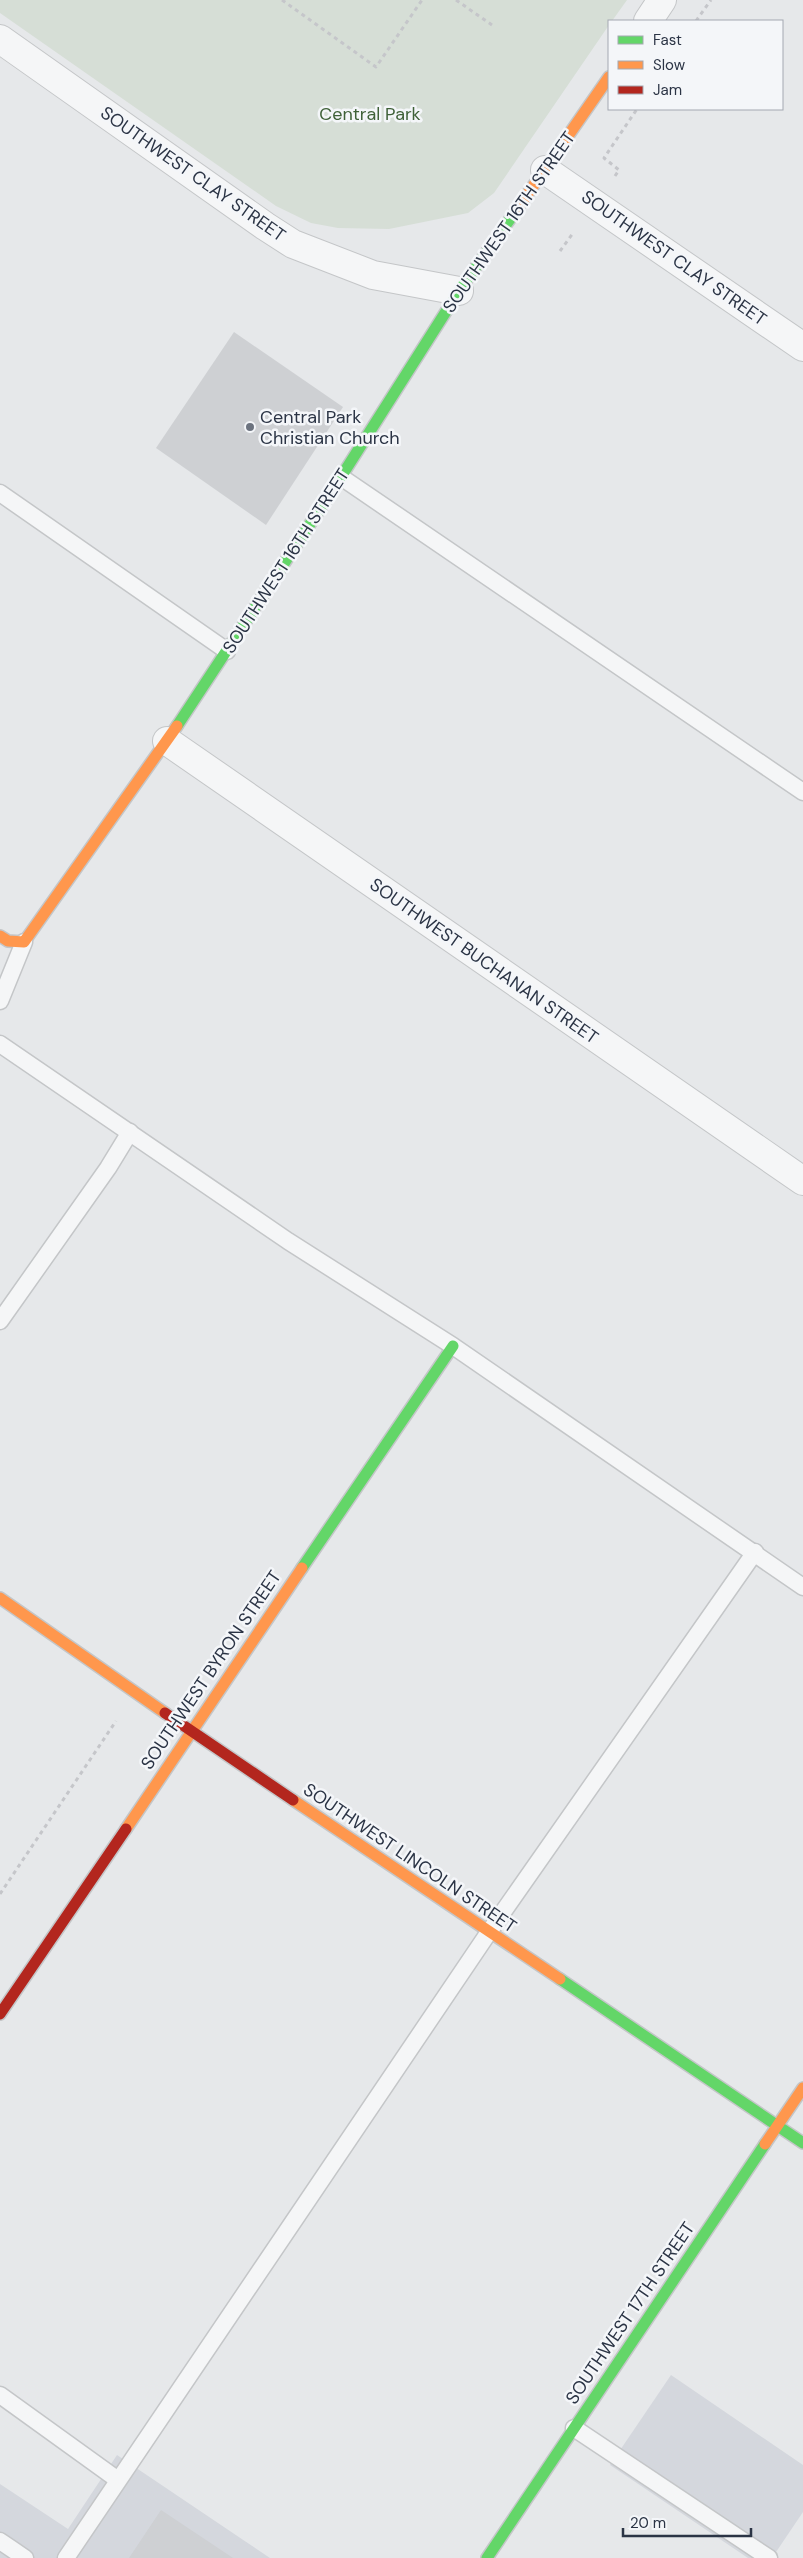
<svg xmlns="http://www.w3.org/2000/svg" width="803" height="2558" font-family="'DM Sans',sans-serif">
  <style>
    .built { fill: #d4d7dd }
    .green { fill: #d6ded6 }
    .building { fill: #ced0d3 }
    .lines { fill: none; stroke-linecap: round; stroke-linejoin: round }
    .lane-casing { stroke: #c4c6c8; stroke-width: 19 }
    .street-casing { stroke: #c4c6c8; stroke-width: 30 }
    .fast-casing { stroke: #c4c6c8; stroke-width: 14 }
    .slow-casing { stroke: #c4c6c8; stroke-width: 14 }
    .jam-casing { stroke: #c4c6c8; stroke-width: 14 }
    .path { stroke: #c5c6ca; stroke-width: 3; stroke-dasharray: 4 4; stroke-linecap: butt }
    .lane { stroke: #f5f6f7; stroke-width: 16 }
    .street { stroke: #f5f6f7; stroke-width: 28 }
    .fast { stroke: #63d668; stroke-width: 11 }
    .slow { stroke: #ff974d; stroke-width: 11 }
    .jam { stroke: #b3261e; stroke-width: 11 }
    .poi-dot { fill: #6c737f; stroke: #f4f6f9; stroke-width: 2 }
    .labels { text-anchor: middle; stroke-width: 5; stroke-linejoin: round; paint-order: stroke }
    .park-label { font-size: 18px; fill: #3f6138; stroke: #f4f6f9 }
    .street-label { font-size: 18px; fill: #2b3445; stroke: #f4f6f9 }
    .poi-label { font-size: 18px; fill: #2b3445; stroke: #f4f6f9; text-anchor: start }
  </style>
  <rect width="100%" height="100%" fill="#e6e8ea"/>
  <g class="built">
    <path d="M 671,2375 L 803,2465 L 803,2512 L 772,2558 L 748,2558 L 610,2465 Z"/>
    <path d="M 117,2455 L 270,2558 L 0,2558 L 0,2484 L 68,2529 Z"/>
  </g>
  <path class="green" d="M 0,0 L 627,0 L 612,21 L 609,21 L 609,25 L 494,193 L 468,213 L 389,229 L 338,228 L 311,223 L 276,206 L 0,13 Z"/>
  <g class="building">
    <path d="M 234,332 L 343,407 L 266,525 L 156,448 Z"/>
    <path d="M 161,2510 L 233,2558 L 129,2558 Z"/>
  </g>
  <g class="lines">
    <g class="lane-casing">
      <g id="lane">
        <path d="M 341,477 L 803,792"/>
        <path d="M 0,493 L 227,651"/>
        <path d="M 0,1001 L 24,942"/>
        <path d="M 0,1044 L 288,1241 L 453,1346 L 803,1587"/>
        <path d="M 0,1321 L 108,1168 L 130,1132"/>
        <path d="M 0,2395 L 118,2480"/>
        <path d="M 574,2428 L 769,2558"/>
        <path d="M 0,2541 L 25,2558"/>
        <path d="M 66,2558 L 489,1932 L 755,1552"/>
      </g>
    </g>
    <g class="street-casing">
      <g id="street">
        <path d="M 648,21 L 662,0"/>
        <path d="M 0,39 L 265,226 L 293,244 L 373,275 L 459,291"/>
        <path d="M 545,170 L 803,347"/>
        <path d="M 167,741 L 803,1181"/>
      </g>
    </g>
    <g class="fast-casing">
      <g id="fast">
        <path d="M 177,726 L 341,477 L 459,291 L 515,212"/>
        <path d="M 302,1568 L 453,1346"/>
        <path d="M 560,1979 L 803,2143"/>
        <path d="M 487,2558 L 765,2144"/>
      </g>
    </g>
    <g class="slow-casing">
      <g id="slow">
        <path d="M 515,212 L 609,77"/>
        <path d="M 0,936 L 8,941 L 24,942 L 177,726"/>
        <path d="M 0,1598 L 165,1713"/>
        <path d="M 293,1800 L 560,1979"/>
        <path d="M 126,1829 L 302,1568"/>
        <path d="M 765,2144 L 803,2088"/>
      </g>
    </g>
    <g class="jam-casing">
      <g id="jam">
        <path d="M 165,1713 L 293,1800"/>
        <path d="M 0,2014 L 126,1829"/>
      </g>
    </g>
    <g class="path">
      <path d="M 282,0 L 376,67 L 422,0"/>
      <path d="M 456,0 L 492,25"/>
      <path d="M 696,21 L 711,0"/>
      <path d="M 615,176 L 619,170 L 604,158 L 637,109"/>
      <path d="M 560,251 L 573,233"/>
      <path d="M 0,1894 L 116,1721"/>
    </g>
    <use href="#lane" class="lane"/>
    <use href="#street" class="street"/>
    <use href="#fast" class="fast"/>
    <use href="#slow" class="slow"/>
    <use href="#jam" class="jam"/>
  </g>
  <circle class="poi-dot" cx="250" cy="427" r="5"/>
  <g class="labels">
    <g class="park-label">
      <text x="370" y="120">Central Park</text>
    </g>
    <g class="street-label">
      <text transform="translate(193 174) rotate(35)" y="6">SOUTHWEST CLAY STREET</text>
      <text transform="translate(509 222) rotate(-55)" y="6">SOUTHWEST 16TH STREET</text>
      <text transform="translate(674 258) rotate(35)" y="6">SOUTHWEST CLAY STREET</text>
      <text transform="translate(286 561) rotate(-57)" y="6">SOUTHWEST 16TH STREET</text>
      <text transform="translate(484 961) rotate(35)" y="6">SOUTHWEST BUCHANAN STREET</text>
      <text transform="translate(211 1670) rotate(-56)" y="6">SOUTHWEST BYRON STREET</text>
      <text transform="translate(410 1858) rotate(34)" y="6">SOUTHWEST LINCOLN STREET</text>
      <text transform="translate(630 2313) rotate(-56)" y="6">SOUTHWEST 17TH STREET</text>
    </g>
    <g class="poi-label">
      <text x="260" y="423">Central Park<tspan x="260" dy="21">Christian Church</tspan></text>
    </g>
  </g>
  <rect x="608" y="20" width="175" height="90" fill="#f4f6f9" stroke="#a4a8b1"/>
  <rect x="618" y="36" width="25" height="8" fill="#63d668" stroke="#a4a8b1"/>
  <text x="653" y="45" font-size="15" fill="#2b3445">Fast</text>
  <rect x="618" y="61" width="25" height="8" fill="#ff974d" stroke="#a4a8b1"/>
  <text x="653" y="70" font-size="15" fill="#2b3445">Slow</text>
  <rect x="618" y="86" width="25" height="8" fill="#b3261e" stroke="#a4a8b1"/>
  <text x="653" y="95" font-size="15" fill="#2b3445">Jam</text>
  <path d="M623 2528v8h128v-8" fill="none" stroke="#2b3445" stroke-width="2.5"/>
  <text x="630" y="2528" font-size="15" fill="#2b3445" stroke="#f4f6f9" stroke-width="4" paint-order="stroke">20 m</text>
</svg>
